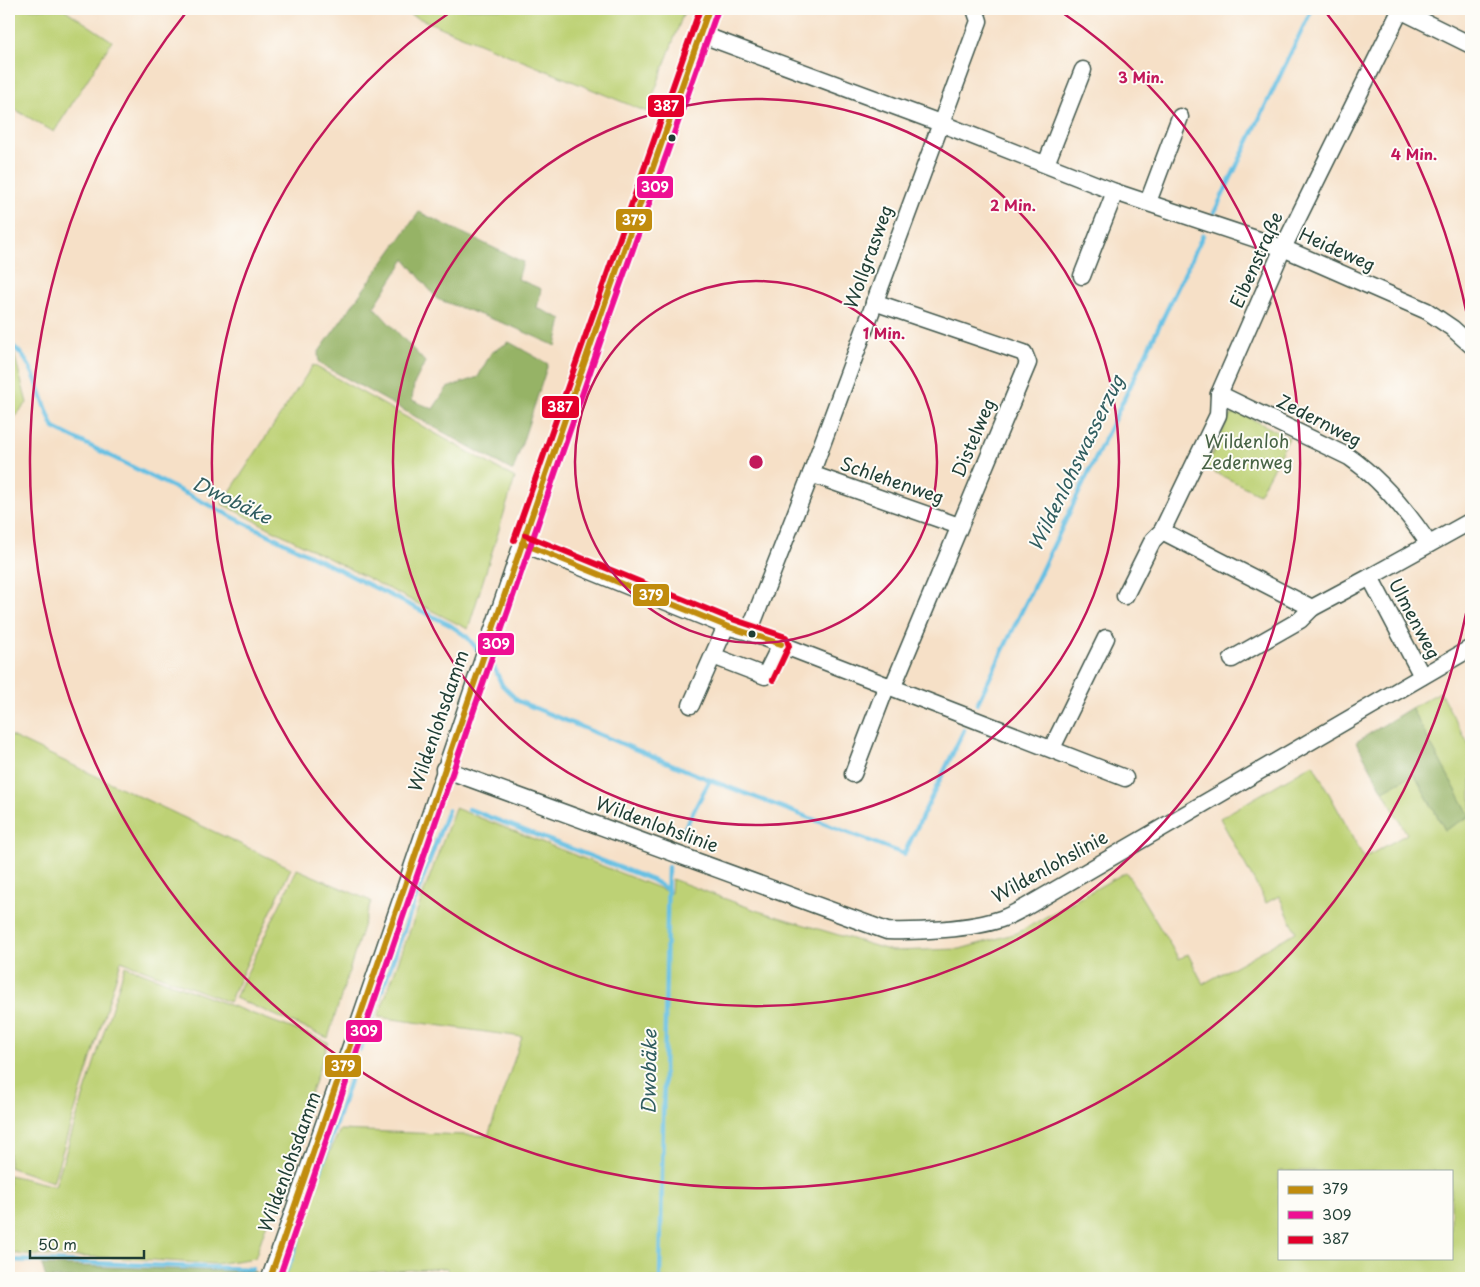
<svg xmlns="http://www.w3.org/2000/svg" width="1480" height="1287" font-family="'Playpen Sans',sans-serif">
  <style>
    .green { fill: #bdd175; stroke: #6e8754; fill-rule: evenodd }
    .forest { fill: #96b366; stroke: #5a784d }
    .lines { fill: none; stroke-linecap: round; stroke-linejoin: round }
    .stream { stroke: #66c0e3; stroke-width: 4.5 }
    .minor-casing { stroke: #3f554a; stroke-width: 19 }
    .minor { stroke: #fff; stroke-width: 16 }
    .bus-1-casing { stroke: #fdfcf7; stroke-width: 10 }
    .bus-2-casing { stroke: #fdfcf7; stroke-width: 10 }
    .bus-3-casing { stroke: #fdfcf7; stroke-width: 10 }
    .bus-1 { stroke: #c18c0d; stroke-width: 6 }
    .bus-2 { stroke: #ee0f93; stroke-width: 6 }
    .bus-3 { stroke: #e4002b; stroke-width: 6 }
    .ring { fill: none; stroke: #c2185b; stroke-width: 2.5 }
    .bus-dot { fill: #1f3d34; stroke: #fdfcf7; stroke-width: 2 }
    .labels { text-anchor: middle; stroke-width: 4; stroke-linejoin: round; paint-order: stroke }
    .street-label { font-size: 18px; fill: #1f3d34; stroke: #fdfcf7 }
    .park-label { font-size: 18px; fill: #466244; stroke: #fdfcf7 }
    .water-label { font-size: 19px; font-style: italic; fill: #315e60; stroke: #fdfcf7 }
    .centre { fill: #c2185b; stroke: #fdfcf7; stroke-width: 2.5 }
    .ring-label { font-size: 15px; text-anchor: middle; font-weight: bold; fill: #c2185b; stroke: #fdfcf7; stroke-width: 4; stroke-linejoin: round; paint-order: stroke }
    .line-badge { stroke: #fdfcf7; stroke-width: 2 }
    .badge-label { font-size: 14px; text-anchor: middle; font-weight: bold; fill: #fff }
  </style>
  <rect width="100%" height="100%" fill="#fdfcf7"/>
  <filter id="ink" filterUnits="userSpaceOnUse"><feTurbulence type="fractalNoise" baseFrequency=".02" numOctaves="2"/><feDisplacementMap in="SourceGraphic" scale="10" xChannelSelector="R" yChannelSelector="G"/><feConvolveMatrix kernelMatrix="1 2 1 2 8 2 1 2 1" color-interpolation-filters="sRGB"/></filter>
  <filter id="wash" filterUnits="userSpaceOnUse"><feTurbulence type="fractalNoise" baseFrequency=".0096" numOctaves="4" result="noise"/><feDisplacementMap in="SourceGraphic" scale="20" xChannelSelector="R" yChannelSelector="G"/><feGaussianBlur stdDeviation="1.12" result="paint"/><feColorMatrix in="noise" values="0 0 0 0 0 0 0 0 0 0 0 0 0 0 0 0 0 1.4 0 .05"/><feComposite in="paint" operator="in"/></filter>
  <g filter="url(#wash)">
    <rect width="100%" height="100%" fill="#f6e0c7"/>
    <g class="green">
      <path d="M 9,9 L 64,9 L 112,41 L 54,132 L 9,106 Z"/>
      <path d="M 408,9 L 685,9 L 647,112 L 406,13 Z"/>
      <path d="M 9,350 L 14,353 L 27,403 L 9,423 Z"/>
      <path d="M 313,365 L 515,478 L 468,629 L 222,504 Z"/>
      <path d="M 1237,411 L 1289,438 L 1259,494 L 1206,468 L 1229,417 Z"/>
      <path d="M 1440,692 L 1471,749 L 1471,1278 L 450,1278 L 447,1268 L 270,1278 L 340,1130 L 488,1136 L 522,1037 L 378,1017 L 455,808 L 671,893 L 672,879 L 758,911 L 892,951 L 960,949 L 1017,933 L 1126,872 L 1179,959 L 1188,954 L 1203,984 L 1296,932 L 1279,896 L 1266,903 L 1220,818 L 1313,764 L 1364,858 L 1407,834 L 1383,791 L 1414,774 L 1445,830 L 1470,816 L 1411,708 ZM 1279,1171 L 1451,1171 L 1451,1258 L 1279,1258 Z"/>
      <path d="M 9,735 L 291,868 L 229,1002 L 121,961 L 53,1182 L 9,1167 Z"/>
      <path d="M 297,869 L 371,901 L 328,1038 L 235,998 Z"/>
      <path d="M 125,966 L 328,1042 L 255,1258 L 215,1264 L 123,1258 L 24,1255 L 9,1252 L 9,1175 L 55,1186 Z"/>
    </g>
    <g class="forest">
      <path d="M 419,212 L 523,262 L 518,279 L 541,289 L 537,308 L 562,319 L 556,346 L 511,326 L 437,299 L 405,259 L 374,307 L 425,362 L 414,384 L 412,400 L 433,409 L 447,388 L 478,377 L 491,353 L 509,342 L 548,364 L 513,471 L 319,363 L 318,353 Z"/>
      <path d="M 1411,708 L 1470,816 L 1445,830 L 1414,774 L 1383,791 L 1356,742 Z"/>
      <path d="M 42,1265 L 256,1272 L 254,1278 L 46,1278 Z"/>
    </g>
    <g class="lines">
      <g class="stream">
        <path d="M 1214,213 L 1312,9"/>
        <path d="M 9,343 C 36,361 40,399 54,428 L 450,625 L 467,637 L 479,651"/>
        <path d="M 494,667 L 502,685 L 518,701 L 710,780 L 681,835"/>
        <path d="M 977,704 L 1203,235"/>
        <path d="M 710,780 L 904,854 L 964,730"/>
        <path d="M 469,809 L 652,880 L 668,890"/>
        <path d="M 360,1050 L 448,810"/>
        <path d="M 9,1260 L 252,1269"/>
        <path d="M 286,1271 L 292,1258 L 356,1062"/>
        <path d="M 660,1278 L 668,867"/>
      </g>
    </g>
  </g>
  <g filter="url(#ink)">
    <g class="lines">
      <g class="minor-casing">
        <g id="minor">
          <path d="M 1400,10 L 1471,45"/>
          <path d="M 700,34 L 940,123 L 1115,192 L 1283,248 L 1427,311 L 1452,328 L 1471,345"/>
          <path d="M 1046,164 L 1083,70"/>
          <path d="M 1148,202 L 1180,117"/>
          <path d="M 1082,276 L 1115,192"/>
          <path d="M 874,302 L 1024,353 L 1028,363 L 893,686"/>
          <path d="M 1219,394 L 1349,457 C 1381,479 1408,513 1429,544"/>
          <path d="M 811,474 L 959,526"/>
          <path d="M 1162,531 L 1312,608 L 1370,577"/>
          <path d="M 522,543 L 726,626 L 749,632 L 1125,778"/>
          <path d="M 1125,596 L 1153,540 L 1162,531 L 1218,415 L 1219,394 L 1283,248 L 1401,9"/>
          <path d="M 749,632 L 811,474 L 979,21 L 975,9"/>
          <path d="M 713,656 L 765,676 L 781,644"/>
          <path d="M 1232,659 L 1300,620 L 1312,608"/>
          <path d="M 1422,676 L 1370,577 L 1471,521"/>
          <path d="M 691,705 L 726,626"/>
          <path d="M 1052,748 L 1106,638"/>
          <path d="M 444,769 L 887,931 C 918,932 972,929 1001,919 C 1010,916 1018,911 1026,907 L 1471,648"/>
          <path d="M 853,774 L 887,685"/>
          <path d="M 270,1278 C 420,856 556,430 709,9"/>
        </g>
      </g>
      <use href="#minor" class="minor"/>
      <g class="bus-1-casing">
        <g id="bus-1">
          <path d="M 522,543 L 726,626 L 781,644"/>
          <path d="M 270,1278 L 597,326 L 709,9"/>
        </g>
      </g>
      <g class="bus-2-casing">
        <path id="bus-2" d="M 279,1278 L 605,328 L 717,12"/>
      </g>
      <g class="bus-3-casing">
        <g id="bus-3">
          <path d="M 525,535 L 729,618 L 786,637 L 789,646 L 773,680"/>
          <path d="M 514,540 L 700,9"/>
        </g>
      </g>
      <use href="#bus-1" class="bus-1"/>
      <use href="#bus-2" class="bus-2"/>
      <use href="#bus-3" class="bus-3"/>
    </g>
  </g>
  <g class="ring">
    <circle cx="756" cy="462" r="181"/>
    <circle cx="756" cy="462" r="363"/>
    <path d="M1060 11A544 544 0 1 1 452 11"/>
    <path d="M1471 588A726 726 0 1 1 188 10M1324 10A726 726 0 0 1 1471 336"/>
  </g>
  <g class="bus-dot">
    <circle cx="672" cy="138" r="4.5"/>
    <circle cx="752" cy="634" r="4.5"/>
  </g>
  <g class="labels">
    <g class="street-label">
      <text transform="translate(1337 250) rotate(24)" y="6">Heideweg</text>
      <text transform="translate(869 257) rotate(-70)" y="6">Wollgrasweg</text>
      <text transform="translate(1257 260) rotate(-66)" y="6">Eibenstraße</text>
      <text transform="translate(1319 421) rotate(27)" y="6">Zedernweg</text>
      <text transform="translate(974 438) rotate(-67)" y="6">Distelweg</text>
      <text transform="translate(892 481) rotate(19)" y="6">Schlehenweg</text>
      <text transform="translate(1414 619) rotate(62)" y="6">Ulmenweg</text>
      <text transform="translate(439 721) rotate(-71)" y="6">Wildenlohsdamm</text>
      <text transform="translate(657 825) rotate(20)" y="6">Wildenlohslinie</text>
      <text transform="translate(1050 867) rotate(-29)" y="6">Wildenlohslinie</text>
      <text transform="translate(290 1162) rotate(-70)" y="6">Wildenlohsdamm</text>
    </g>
    <g class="park-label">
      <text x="1247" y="448">Wildenloh<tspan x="1247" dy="21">Zedernweg</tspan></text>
    </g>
    <g class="water-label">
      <text transform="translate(1076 463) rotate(-64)" y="7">Wildenlohswasserzug</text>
      <text transform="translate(232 500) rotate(26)" y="7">Dwobäke</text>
      <text transform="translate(649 1072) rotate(-89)" y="7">Dwobäke</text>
    </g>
  </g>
  <circle cx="756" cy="462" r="8" class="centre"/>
  <g class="ring-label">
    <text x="1141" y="83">3 Min.</text>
    <text x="1414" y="160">4 Min.</text>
    <text x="1013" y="211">2 Min.</text>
    <text x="884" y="339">1 Min.</text>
  </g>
  <g class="line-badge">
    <rect x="647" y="94" width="38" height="24" rx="5" fill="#e4002b"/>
    <rect x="636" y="175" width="38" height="24" rx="5" fill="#ee0f93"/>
    <rect x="615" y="208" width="38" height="24" rx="5" fill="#c18c0d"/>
    <rect x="541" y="395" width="39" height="24" rx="5" fill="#e4002b"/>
    <rect x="632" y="583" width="38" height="24" rx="5" fill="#c18c0d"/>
    <rect x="477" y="632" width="38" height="24" rx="5" fill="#ee0f93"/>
    <rect x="345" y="1019" width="38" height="24" rx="5" fill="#ee0f93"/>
    <rect x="324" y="1054" width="38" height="24" rx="5" fill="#c18c0d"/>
  </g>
  <g class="badge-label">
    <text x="666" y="111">387</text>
    <text x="655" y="192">309</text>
    <text x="634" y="225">379</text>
    <text x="560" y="412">387</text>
    <text x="651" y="600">379</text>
    <text x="496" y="649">309</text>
    <text x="364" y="1036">309</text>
    <text x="343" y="1071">379</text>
  </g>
  <rect width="1480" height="1287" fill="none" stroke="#fdfcf7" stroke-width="30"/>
  <rect x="1278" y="1170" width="175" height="90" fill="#fdfcf7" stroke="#a4b0a9"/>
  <rect x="1288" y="1186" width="25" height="8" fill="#c18c0d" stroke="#a4b0a9"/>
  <text x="1322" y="1194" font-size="15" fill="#1f3d34">379</text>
  <rect x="1288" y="1211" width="25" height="8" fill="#ee0f93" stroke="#a4b0a9"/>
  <text x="1322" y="1220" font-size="15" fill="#1f3d34">309</text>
  <rect x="1288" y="1236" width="25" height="8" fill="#e4002b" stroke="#a4b0a9"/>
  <text x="1322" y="1244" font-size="15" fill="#1f3d34">387</text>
  <path d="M30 1250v8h114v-8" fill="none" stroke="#1f3d34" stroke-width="2.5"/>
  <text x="38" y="1250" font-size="15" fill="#1f3d34" stroke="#fdfcf7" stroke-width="4" paint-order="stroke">50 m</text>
</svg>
